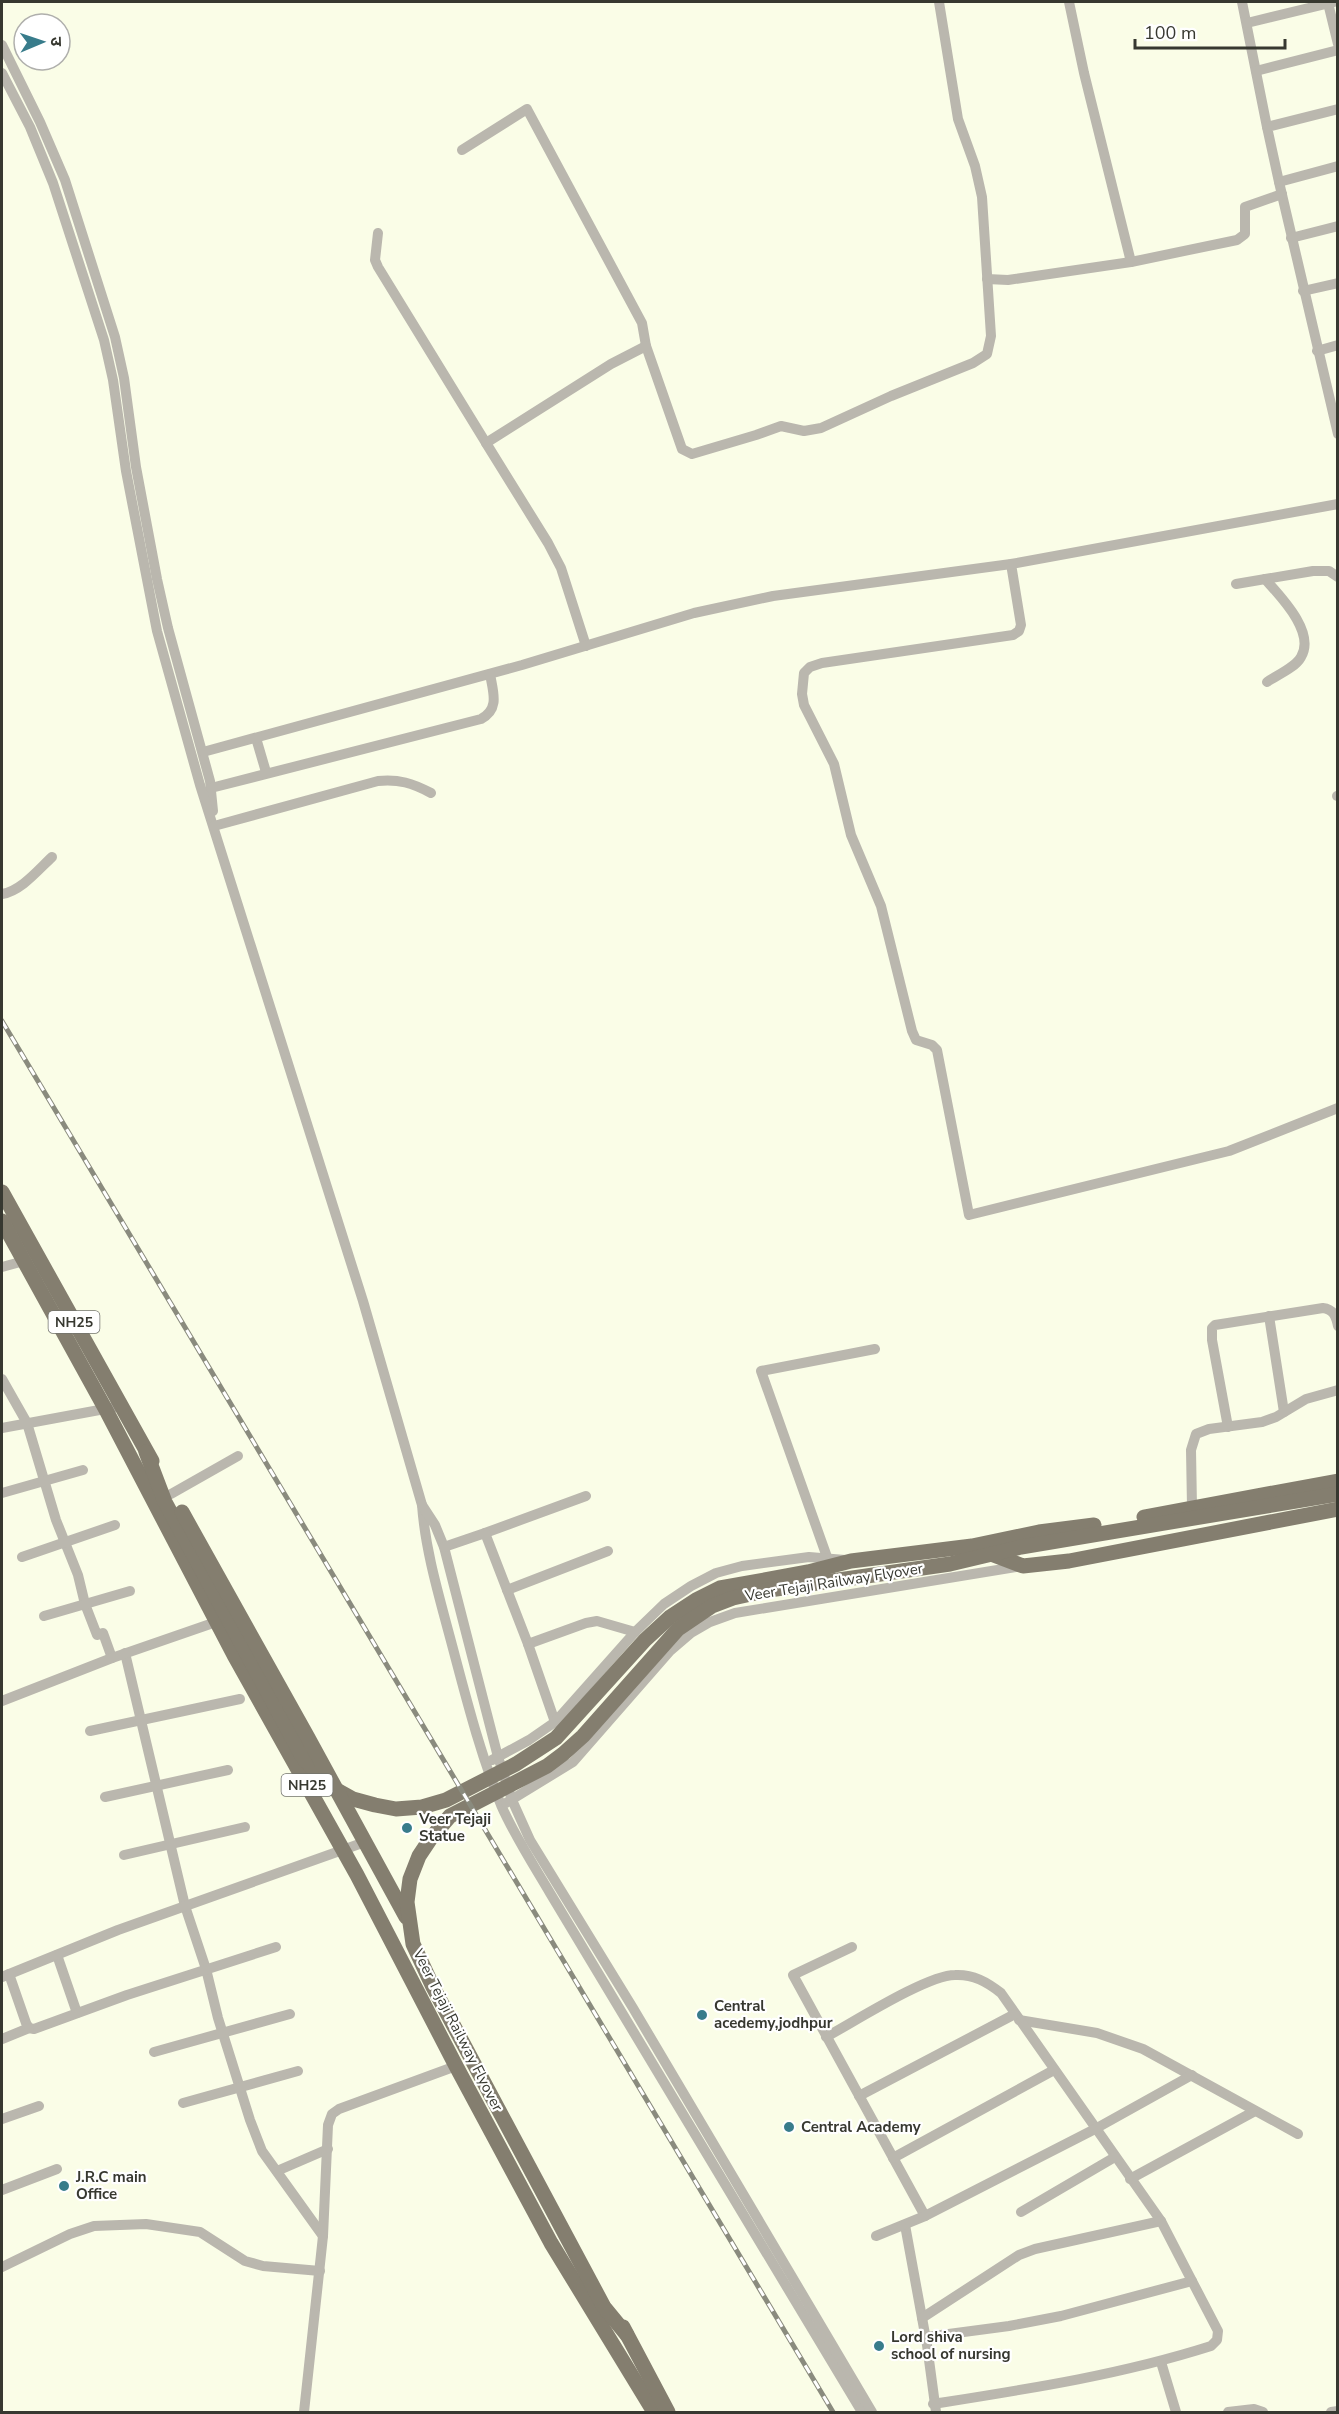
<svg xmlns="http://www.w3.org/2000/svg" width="1339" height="2414" font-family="'Nunito Sans','Noto Sans Devanagari',sans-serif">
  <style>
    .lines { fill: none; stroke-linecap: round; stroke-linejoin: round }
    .minor { stroke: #bab7ae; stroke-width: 10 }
    .primary { stroke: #847e6f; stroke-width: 15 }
    .rail-casing { stroke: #8a8b7e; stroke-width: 5 }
    .rail { stroke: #fff; stroke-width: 3; stroke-dasharray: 9; stroke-linecap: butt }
    .poi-dot { fill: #387c8b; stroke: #fff; stroke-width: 2 }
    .labels { text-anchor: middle; stroke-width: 4.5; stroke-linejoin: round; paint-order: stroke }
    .shield { fill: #fff; stroke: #73746e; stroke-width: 1.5 }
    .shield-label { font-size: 14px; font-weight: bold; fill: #373830 }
    .street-label { font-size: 15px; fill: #373830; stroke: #fff }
    .poi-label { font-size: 15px; font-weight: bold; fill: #373830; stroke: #fff; text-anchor: start }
  </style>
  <rect width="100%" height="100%" fill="#fafde7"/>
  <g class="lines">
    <g class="minor">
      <path d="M 1069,2 L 1084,73 L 1131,262"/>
      <path d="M 1242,2 L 1267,127"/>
      <path d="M 1328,3 L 1338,44"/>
      <path d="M 1247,23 L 1334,2"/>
      <path d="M 2,45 L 40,122 L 65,180 L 115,337 L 124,378 L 136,467 L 157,579 L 168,628 L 210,781 L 213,811"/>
      <path d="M 1256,71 L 1338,50"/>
      <path d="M 2,73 L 30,127 L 53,183 L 104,340 L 113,380 L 126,471 L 157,631 L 200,785 L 363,1301 L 422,1505 C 425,1547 437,1589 448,1630 C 464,1689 478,1748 501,1805 C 514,1835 533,1864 550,1893 L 862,2412"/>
      <path d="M 462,150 L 527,109 L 642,323 L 646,346"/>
      <path d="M 1338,166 L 1279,182 L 1338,434"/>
      <path d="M 1279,182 L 1267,127 L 1338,109"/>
      <path d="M 378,233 L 375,260 L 378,267 L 486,443"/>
      <path d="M 1291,238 L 1338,226"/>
      <path d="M 987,279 L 1008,280 L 1131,262 L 1237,240 L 1245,234 L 1245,207 L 1282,194"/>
      <path d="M 1303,291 L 1338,283"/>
      <path d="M 1317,351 L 1338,345"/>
      <path d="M 1011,564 L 1021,625 L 1019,631 L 1013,635 L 822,663 L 810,667 L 804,673 L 802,694 L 804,705 L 834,764 L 851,835 L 881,906 L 912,1031 L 916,1040 L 932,1045 L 937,1050 L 969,1215 L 1229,1151 L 1338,1108"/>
      <path d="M 1265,579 C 1280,596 1316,632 1301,657 C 1295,668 1277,675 1267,682"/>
      <path d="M 1236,584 L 1313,571 L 1329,571 L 1338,577"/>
      <path d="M 586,646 L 561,568 L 548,543 L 486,443 L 611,364 L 646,346 L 682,449 L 692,454 L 756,435 L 781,426 L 804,431 L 821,428 L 891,396 L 973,363 L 987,354 L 991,336 L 982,197 L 975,166 L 958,119 L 939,2"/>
      <path d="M 256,738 L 266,772"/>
      <path d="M 203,752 L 522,665 L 694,613 L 773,596 L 1011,564 L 1338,504"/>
      <path d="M 211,788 L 481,719 C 500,709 493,692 490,674"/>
      <path d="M 1337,796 L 1338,796"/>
      <path d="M 214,826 L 378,781 C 399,779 412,783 431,793"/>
      <path d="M 2,894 C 21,891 38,870 52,857"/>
      <path d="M 2,1267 L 24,1261"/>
      <path d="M 1269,1316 L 1284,1412"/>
      <path d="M 2,1379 L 27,1423 L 56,1520 L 78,1575 L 85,1604 L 97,1635 L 103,1633 L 112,1658"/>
      <path d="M 1228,1427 L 1212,1340 L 1212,1328 L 1215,1325 L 1323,1308 C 1333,1309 1336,1316 1338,1326"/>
      <path d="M 2,1428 L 121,1406"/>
      <path d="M 2,1493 L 83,1470"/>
      <path d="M 171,1494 L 238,1456"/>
      <path d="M 422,1505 L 435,1525 L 444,1547 L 498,1757 L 512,1800 L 530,1840 L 633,2008 L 872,2412"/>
      <path d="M 1192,1507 L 1191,1450 L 1196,1434 L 1209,1429 L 1262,1422 L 1276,1417 L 1306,1399 L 1338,1390"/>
      <path d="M 485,1533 L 586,1496"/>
      <path d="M 444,1547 L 485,1533 L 528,1644 L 555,1722"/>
      <path d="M 22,1557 L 115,1525"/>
      <path d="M 827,1557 L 761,1371 L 875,1349"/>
      <path d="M 507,1590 L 608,1551"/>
      <path d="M 44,1616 L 130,1591"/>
      <path d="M 528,1644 L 586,1623 L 597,1621 L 635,1632"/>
      <path d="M 125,1653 L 185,1906 L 206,1969 L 218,2018 L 250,2120 L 262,2151 L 323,2236"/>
      <path d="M 2,1701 L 112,1658 L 216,1622"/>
      <path d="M 90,1731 L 240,1699"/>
      <path d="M 492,1760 L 529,1740 L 555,1722 L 635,1632 L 664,1604 L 691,1586 L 716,1573 L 742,1566 L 809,1557 L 845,1560"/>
      <path d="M 105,1797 L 228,1770"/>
      <path d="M 506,1803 L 573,1762 L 670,1651 L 691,1633 L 710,1622 L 735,1613 L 1022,1566"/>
      <path d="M 124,1855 L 245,1827"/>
      <path d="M 852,1947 L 793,1975 L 925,2216"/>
      <path d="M 57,1955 L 77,2013"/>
      <path d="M 9,1974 L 26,2023 L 29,2028 L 34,2029 L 127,1995 L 276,1947"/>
      <path d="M 2,1977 L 118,1930 L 365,1842"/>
      <path d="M 1019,2020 L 1097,2033 L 1143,2049 L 1298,2134"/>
      <path d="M 826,2037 C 854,2022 927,1975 955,1975 C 973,1974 987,1982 1001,1993 L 1161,2221 L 1192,2281 L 1061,2316 L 1009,2326 L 926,2337"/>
      <path d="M 2,2039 L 29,2028"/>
      <path d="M 154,2052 L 290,2014"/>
      <path d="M 859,2096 L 1015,2014"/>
      <path d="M 183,2103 L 298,2071"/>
      <path d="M 2,2119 L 39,2106"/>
      <path d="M 893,2158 L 1054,2070"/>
      <path d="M 277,2171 L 328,2149"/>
      <path d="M 1130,2179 L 1255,2111"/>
      <path d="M 2,2190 L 57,2169"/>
      <path d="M 1021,2212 L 1115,2157"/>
      <path d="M 905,2225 L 927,2345 L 936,2412"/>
      <path d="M 876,2236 L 925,2216 L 1095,2129 L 1192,2075"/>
      <path d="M 2,2267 L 70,2234 L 94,2226 L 146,2224 L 200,2232 L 245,2261 L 263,2266 L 320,2271"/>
      <path d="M 922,2318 L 1019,2255 L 1035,2249 L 1161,2221"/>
      <path d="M 1161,2362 L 1176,2412"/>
      <path d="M 933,2404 C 1028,2389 1120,2375 1211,2346 L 1217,2340 L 1218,2331 L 1192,2281"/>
      <path d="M 304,2412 L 323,2236 L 328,2125 L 332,2114 L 339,2109 L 456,2066"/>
      <path d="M 1228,2412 L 1254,2409 L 1263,2412"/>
      <path d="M 1331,2412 L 1338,2411"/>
    </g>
    <g class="primary">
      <path d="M 2,1192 L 152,1461"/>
      <path d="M 2,1221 L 106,1410 L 234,1655 L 357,1875 L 456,2066 L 551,2243 L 654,2412"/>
      <path d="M 146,1452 L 165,1502 L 302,1756 L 326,1784 L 353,1799 L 375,1805 L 396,1809 L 422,1807 L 446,1800 L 516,1764 L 556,1738 L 645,1640 L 670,1617 L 696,1600 L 720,1588 L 808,1572 L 851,1561 L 972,1546 L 1039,1532 L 1094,1525"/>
      <path d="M 182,1512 L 307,1736 L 406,1917"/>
      <path d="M 1144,1517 L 1338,1481"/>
      <path d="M 991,1554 L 1023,1566 L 1069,1561 L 1338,1509"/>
      <path d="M 623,2327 L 668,2412"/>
      <path d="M 627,2335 L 604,2307 L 433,1987 L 413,1944 L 407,1902 L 410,1879 L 419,1856 L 431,1838 L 450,1816 L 547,1766 L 563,1754 L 583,1736 L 678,1629 L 712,1606 L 733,1598 L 769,1590 L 950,1564 L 1021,1547 L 1338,1494"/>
    </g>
    <g class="rail-casing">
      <path id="rail" d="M 2,1021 L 833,2412"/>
    </g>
    <use href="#rail" class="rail"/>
  </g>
  <g class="poi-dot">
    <circle cx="407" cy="1828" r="6"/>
    <circle cx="702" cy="2015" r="6"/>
    <circle cx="789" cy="2127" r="6"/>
    <circle cx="64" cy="2186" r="6"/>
    <circle cx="879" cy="2346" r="6"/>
  </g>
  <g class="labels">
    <g class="shield">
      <rect x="48.5" y="1311" width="51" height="22" rx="4.5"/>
      <rect x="281.5" y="1774" width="51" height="22" rx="4.5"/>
    </g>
    <g class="shield-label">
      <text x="74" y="1327">NH25</text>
      <text x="307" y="1790">NH25</text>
    </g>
    <g class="street-label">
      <text transform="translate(834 1582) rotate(-9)" y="5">Veer Tejaji Railway Flyover</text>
      <text transform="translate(458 2030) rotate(63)" y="5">Veer Tejaji Railway Flyover</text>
    </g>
    <g class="poi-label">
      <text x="419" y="1824">Veer Tejaji<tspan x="419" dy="17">Statue</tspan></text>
      <text x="714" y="2011">Central<tspan x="714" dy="17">acedemy,jodhpur</tspan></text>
      <text x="801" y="2132">Central Academy</text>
      <text x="76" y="2182">J.R.C main<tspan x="76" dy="17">Office</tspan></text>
      <text x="891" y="2342">Lord shiva<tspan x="891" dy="17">school of nursing</tspan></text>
    </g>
  </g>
  <rect width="1339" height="2414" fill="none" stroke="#373830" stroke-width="6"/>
  <g transform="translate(42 42) rotate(88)"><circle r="28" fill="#ffffff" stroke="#afafac" stroke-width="1.5"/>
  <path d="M0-4.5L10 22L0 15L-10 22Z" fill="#387c8b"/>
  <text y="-9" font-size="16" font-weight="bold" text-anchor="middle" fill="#373830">उ</text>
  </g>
  <path d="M1135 39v9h150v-9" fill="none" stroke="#373830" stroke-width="3"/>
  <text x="1144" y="39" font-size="18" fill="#373830" stroke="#ffffff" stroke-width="4.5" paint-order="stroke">100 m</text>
</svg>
